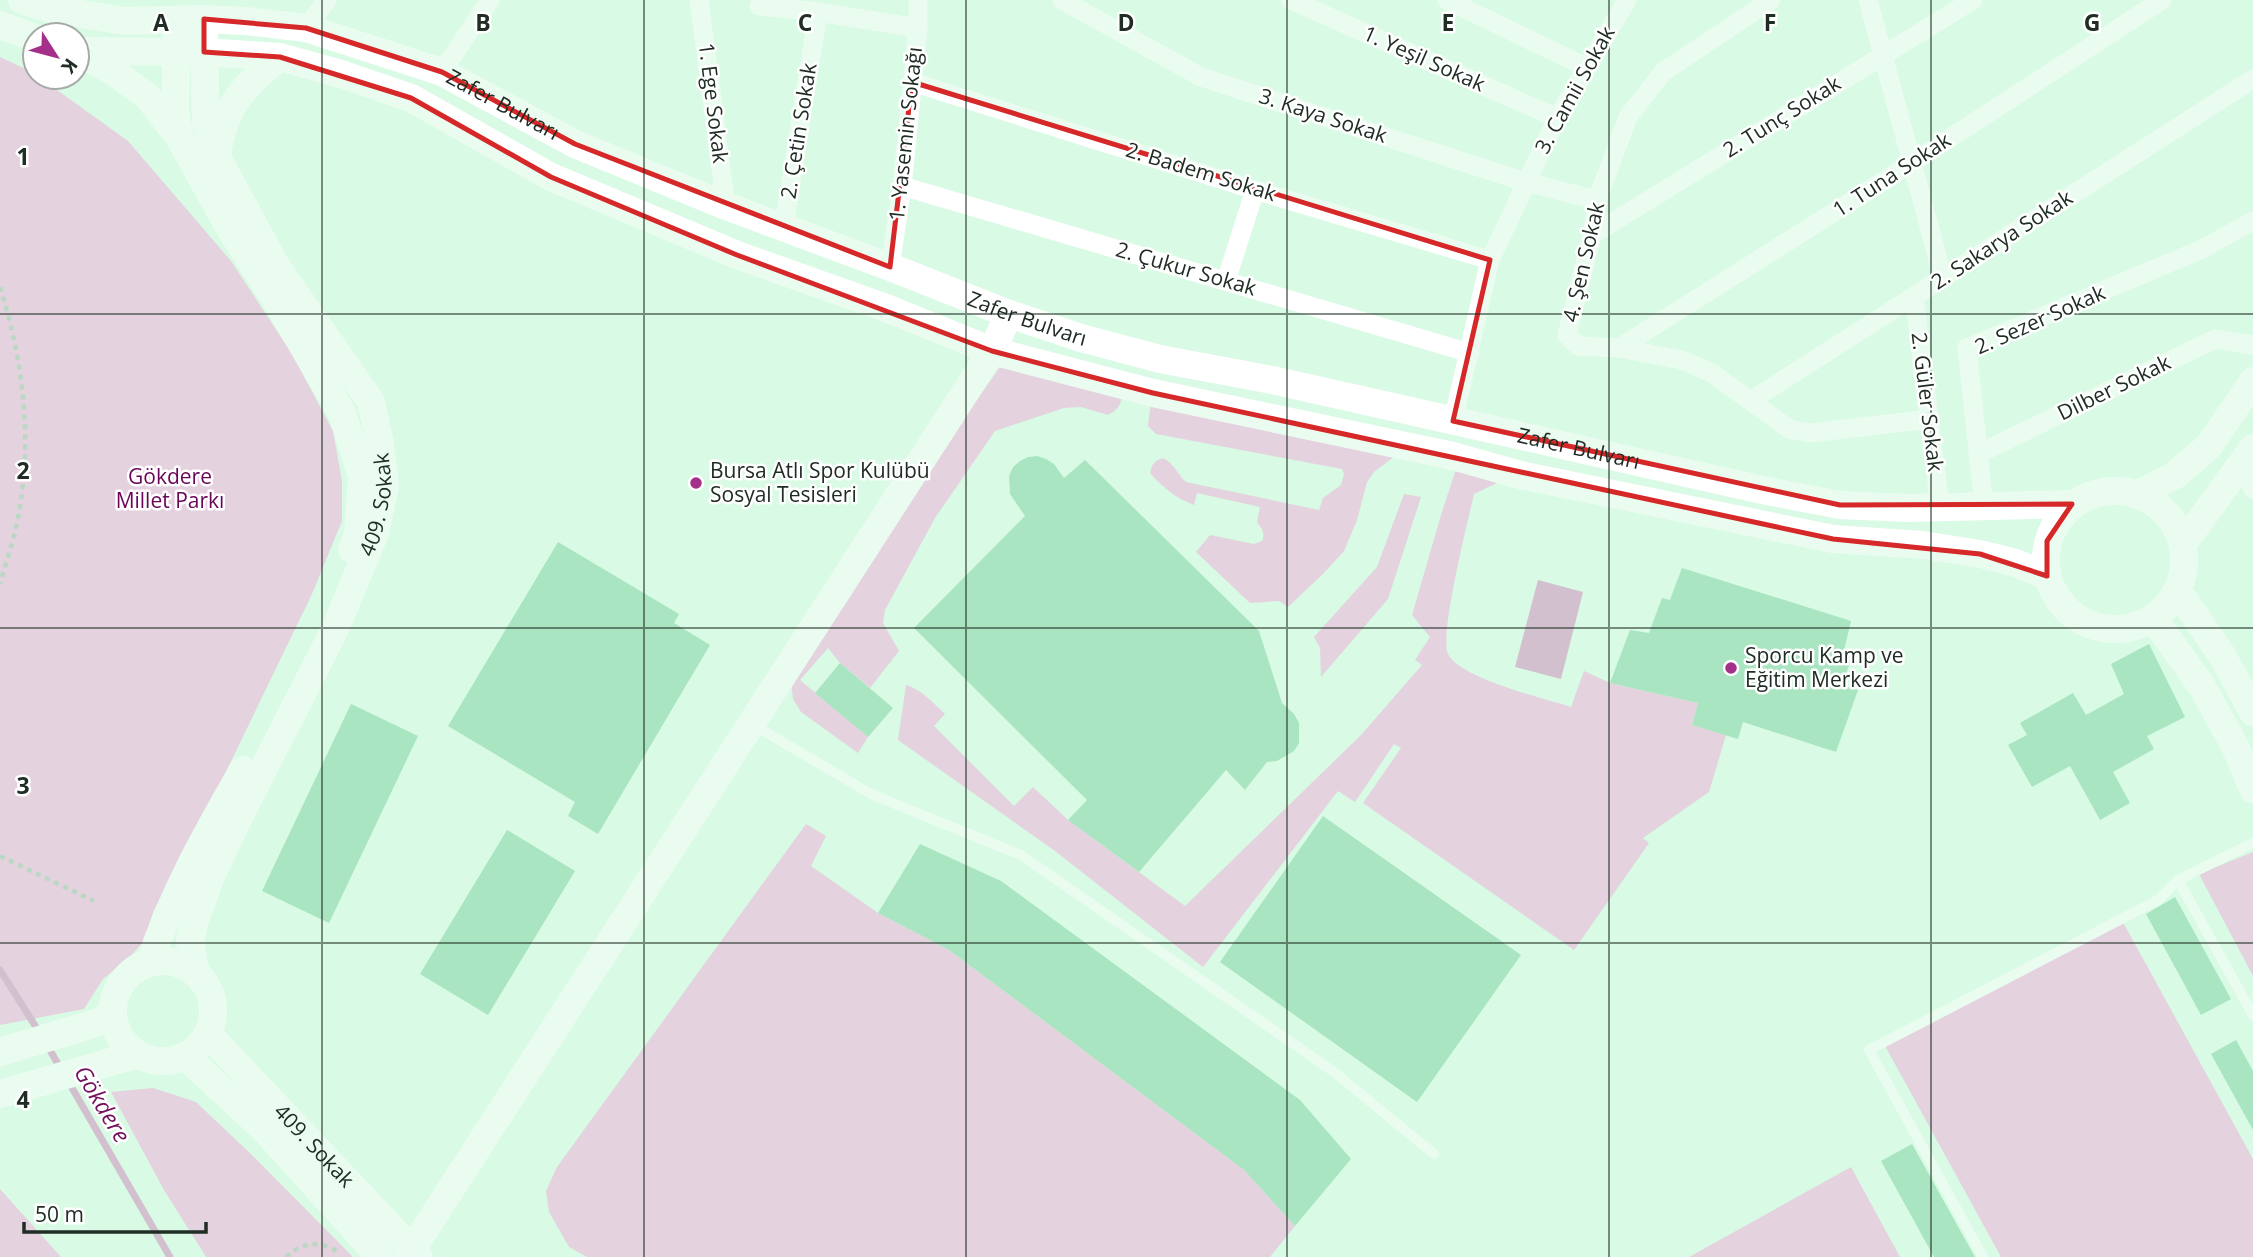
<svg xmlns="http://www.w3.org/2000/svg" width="2253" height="1257" font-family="'Open Sans',sans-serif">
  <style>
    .green { fill: #f2a3da }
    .water { fill: #ca7bb3 }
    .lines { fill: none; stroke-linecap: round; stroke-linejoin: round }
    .stream { stroke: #ca7bb3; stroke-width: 7 }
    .building { fill: #6dcd96 }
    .path { stroke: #96af9e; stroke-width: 4.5; stroke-dasharray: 5 5; stroke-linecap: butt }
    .lane { stroke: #fff; stroke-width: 10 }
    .street { stroke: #fff; stroke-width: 19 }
    .secondary { stroke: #fff; stroke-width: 28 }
    .marked { fill: none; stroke: #d62828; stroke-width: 5; stroke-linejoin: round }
    .grid { fill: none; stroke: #202d25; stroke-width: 2; stroke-opacity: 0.55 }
    .poi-dot { fill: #a4308a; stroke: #fff; stroke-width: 2.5 }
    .labels { text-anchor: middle; stroke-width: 5; stroke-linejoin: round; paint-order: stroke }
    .street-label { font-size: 21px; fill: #202d25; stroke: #fff }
    .poi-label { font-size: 21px; fill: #202d25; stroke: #fff; text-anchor: start }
    .park-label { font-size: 21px; fill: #690456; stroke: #fff }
    .water-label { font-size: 23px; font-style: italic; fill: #71105d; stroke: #fff }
    .grid-label { font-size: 23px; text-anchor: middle; font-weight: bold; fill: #202d25; stroke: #fff; stroke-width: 5; stroke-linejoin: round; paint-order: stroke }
  </style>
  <rect width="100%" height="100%" fill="#d9fae4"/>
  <g class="green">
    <path d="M 0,57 L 32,72 L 35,77 L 39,77 L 128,141 L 231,261 L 292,354 L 333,431 L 342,481 L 342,521 L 312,594 L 207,811 L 154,910 L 143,942 L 128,959 L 103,979 L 84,1009 L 0,1025 Z"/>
    <path d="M 1007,357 L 1122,395 C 1121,405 1118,410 1108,415 L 1081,407 L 1064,408 L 995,431 L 935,518 L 885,610 L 883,623 L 899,651 L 870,688 L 840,663 L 828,648 L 800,680 L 868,737 L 858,753 L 801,712 L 793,699 L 791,682 L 976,401 Z"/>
    <path d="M 1151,402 L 1395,456 L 1374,472 L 1367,482 L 1357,520 L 1344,551 L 1324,573 L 1288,607 L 1279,601 L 1250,603 L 1196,552 L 1210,535 L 1254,544 L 1262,541 C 1266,533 1261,528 1257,522 L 1260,507 L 1197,493 L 1194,505 C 1176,498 1163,488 1150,473 C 1152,464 1154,461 1163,458 C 1174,463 1177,474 1186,482 L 1319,510 L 1323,498 L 1341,485 L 1344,474 L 1342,469 L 1156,434 L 1148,426 Z"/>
    <path d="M 1457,466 L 1497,483 L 1474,494 C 1468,521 1439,635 1448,654 C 1459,678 1546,699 1571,707 L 1584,671 L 1610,683 L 1698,703 L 1692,725 L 1726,735 L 1709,792 L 1643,838 L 1649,843 L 1574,950 L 1363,803 L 1401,748 L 1394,744 L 1355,802 L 1338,791 L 1203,967 L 1055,851 L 898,740 L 906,685 C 919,688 935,704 945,714 L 934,726 L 1014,806 L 1033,787 L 1068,820 L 1185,906 L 1361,735 L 1422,665 L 1415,660 L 1430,637 L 1412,615 L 1441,515 Z"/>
    <path d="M 1404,494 L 1421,497 L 1388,599 L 1321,677 L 1320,648 L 1314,637 L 1377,567 Z"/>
    <path d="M 806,824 L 826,836 L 811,866 L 878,913 L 949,950 L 1244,1170 L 1295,1226 L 1270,1257 L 587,1257 L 569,1247 L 549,1212 L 546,1191 L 557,1167 Z"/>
    <path d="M 2253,852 L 2253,976 L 2199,874 Z"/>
    <path d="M 2119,915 L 2253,1159 L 2253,1257 L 2001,1257 L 1884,1044 Z"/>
    <path d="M 153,1088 L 196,1102 L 252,1155 L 353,1257 L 206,1257 L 164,1190 L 111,1092 Z"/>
    <path d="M 1851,1167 L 1900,1257 L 1689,1257 Z"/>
    <path d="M 0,1189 L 61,1257 L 0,1257 Z"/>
  </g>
  <path class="water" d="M 1538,580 L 1583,592 L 1561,679 L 1515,667 Z"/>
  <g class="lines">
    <g class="stream">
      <path d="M 0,970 L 41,1035"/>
      <path d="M 47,1045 L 62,1071"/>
      <path d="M 68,1081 L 170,1257"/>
    </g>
  </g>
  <g class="building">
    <path d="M 1037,456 L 1046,459 L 1054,464 L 1064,478 L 1085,460 L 1259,631 L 1282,703 L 1294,714 L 1299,723 L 1299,743 L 1294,751 L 1277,761 L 1267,762 L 1245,790 L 1226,770 L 1139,872 L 1068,820 L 1087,800 L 914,628 L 1025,516 L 1010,494 L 1009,476 L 1013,467 L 1020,461 L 1028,457 Z"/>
    <path d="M 558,542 L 679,614 L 674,623 L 710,645 L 598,834 L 568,816 L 575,802 L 448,726 Z"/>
    <path d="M 1682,568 L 1851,621 L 1844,650 L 1853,654 L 1842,685 L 1858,690 L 1836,752 L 1743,722 L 1738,739 L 1692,725 L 1698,703 L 1610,683 L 1630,630 L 1649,633 L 1662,598 L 1670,600 Z"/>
    <path d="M 2149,644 L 2185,717 L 2147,736 L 2154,749 L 2113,772 L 2130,803 L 2100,820 L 2070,766 L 2032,787 L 2008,745 L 2027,735 L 2020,723 L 2073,693 L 2086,715 L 2124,694 L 2111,664 Z"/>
    <path d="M 840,663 L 893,708 L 868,737 L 815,693 Z"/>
    <path d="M 351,704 L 418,736 L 329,923 L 262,891 Z"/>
    <path d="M 1323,816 L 1521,955 L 1417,1102 L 1220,962 Z"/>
    <path d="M 507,830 L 575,871 L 488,1015 L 420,974 Z"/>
    <path d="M 920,844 L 1001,881 L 1300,1100 L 1351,1159 L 1295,1226 L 1244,1170 L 949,950 L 878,913 Z"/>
    <path d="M 2175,897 L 2231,999 L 2201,1015 L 2146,914 Z"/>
    <path d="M 2236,1040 L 2253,1071 L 2253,1130 L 2211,1054 Z"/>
    <path d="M 1912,1144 L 1975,1257 L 1934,1257 L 1881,1161 Z"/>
  </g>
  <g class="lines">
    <g class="path">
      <path d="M 0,287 C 24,363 34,448 16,527 C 12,546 5,565 0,584"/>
      <path d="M 0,856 L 94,901"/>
      <path d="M 286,1257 C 302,1242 320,1240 338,1252"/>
    </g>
    <g class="lane">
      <path d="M 752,724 L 871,794 L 1021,855 L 1334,1072 L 1434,1154"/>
      <path d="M 2178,880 L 2253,1015"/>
      <path d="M 1983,1257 L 1869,1050 L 2158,900 L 2178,880 L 2253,843"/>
    </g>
    <g class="street">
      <path d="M 699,0 L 726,206"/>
      <path d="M 1062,0 L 1201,77 L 1525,182 L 1597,200"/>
      <path d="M 1291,0 L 1557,118"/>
      <path d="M 1447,0 L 1586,67"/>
      <path d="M 1771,0 L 1663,72 L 1628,117 L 1597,200 L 1592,235 L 1567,335 L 1578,346 L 1619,348 L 1682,360 L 1712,373 L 1789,429 L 1811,433 L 1929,419"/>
      <path d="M 1868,0 L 1943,278"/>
      <path d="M 759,6 L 818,12"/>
      <path d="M 306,28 L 327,0"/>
      <path d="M 442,72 L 490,0"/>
      <path d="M 912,82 L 1255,190 L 1490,260"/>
      <path d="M 902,186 L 1470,353"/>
      <path d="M 784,226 L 818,12 L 918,28"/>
      <path d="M 1592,235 L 1973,0"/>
      <path d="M 890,267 L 902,186 L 918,28 L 918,0"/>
      <path d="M 1226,281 L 1255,190"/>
      <path d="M 1914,296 L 1940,507"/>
      <path d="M 1619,348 L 1912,163 L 2162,0"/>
      <path d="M 1752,400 L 2253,79"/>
      <path d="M 1453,421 L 1490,260 L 1557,118 L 1627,0"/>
      <path d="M 1978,454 L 2215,339 L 2253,345"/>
      <path d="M 2242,465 L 2253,489"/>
      <path d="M 1984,507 L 1967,348 L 2200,250 L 2253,221"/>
    </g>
    <g class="secondary">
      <path id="s1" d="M 22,0 L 50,9 L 124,21 L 204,19 L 246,21 L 306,28 L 442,72 L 575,144 L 726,206 L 890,267 L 1009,314 L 1081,338 L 1160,359 L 1272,380 L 1767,491 L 1840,505 L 1907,508 L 2072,504"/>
      <path d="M 0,25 L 35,38"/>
      <path d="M 177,34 L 175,111 L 180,139 L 229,227 L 279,305 L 342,413 L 362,477 L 358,535 L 352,549"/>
      <path d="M 77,51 L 204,52 L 280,57 L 341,74 L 411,98 L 551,177 L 737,255 L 886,308 L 992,351 L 1153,393 L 1453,456 L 1520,475 L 1833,539 L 1923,545 L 1980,554 L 2013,562 L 2047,576"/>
      <path d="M 79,53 L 114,72 L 148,97 L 178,136"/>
      <path d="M 217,155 C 225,104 242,88 280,57"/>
      <circle cx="2115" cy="560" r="69"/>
      <path d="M 2138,494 L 2174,476 L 2209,446 L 2253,381"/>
      <path d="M 2183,544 L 2253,448"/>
      <path d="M 2178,591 L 2223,657 L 2253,712"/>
      <path d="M 2153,618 L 2201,685 L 2235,746 L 2253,789"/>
      <circle cx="163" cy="1011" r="50"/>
      <path d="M 150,963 C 172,894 207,833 243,770"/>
      <path id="s2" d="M 196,974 L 190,942 L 194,923 L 211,876 L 240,815 L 335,629 L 375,533 L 385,486 L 380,443 L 371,402 L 276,266 L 217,157 L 206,125 L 204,34"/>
      <path id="s3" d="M 208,1034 L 419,1257"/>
      <path d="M 0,1052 L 99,1022 L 113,1013"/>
      <path d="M 185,1056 L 264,1129 L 380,1257"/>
      <path d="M 0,1094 L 138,1054"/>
      <path d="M 407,1257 L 992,351 L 1009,314"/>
    </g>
  </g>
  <path d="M0 0H2253V1257H0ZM 204,19 L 306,28 L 442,72 L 575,144 L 890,267 L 912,82 L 1490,260 L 1453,421 L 1840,505 L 2072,504 L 2047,541 L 2047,576 L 1980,554 L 1833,539 L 1153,393 L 992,351 L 737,255 L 551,177 L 411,98 L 280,57 L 204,52 Z" fill="#d9fae4" fill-opacity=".55" fill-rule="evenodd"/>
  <path class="marked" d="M 204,19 L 306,28 L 442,72 L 575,144 L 890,267 L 912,82 L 1490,260 L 1453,421 L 1840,505 L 2072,504 L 2047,541 L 2047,576 L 1980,554 L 1833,539 L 1153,393 L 992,351 L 737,255 L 551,177 L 411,98 L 280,57 L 204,52 Z"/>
  <path class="grid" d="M 322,0 L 322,1257M 644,0 L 644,1257M 966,0 L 966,1257M 1287,0 L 1287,1257M 1609,0 L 1609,1257M 1931,0 L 1931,1257M 0,314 L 2253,314M 0,628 L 2253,628M 0,943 L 2253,943"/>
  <g class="poi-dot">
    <circle cx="696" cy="483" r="7"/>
    <circle cx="1731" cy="668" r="7"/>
  </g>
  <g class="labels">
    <g class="street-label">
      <text transform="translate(1424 59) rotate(24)" y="7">1. Yeşil Sokak</text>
      <text transform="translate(1575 90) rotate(-61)" y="7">3. Camii Sokak</text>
      <text transform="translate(713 103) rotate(83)" y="7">1. Ege Sokak</text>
      <text dy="7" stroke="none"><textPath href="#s1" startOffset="499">Zafer Bulvarı</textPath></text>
      <text transform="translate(1323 116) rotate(18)" y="7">3. Kaya Sokak</text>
      <text transform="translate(1782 117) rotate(-32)" y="7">2. Tunç Sokak</text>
      <text transform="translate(799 131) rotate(-81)" y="7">2. Çetin Sokak</text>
      <text transform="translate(906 134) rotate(-84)" y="7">1. Yasemin Sokağı</text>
      <text transform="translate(1201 172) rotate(17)" y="7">2. Badem Sokak</text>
      <text transform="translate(1892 175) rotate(-33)" y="7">1. Tuna Sokak</text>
      <text transform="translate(2002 240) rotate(-33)" y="7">2. Sakarya Sokak</text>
      <text transform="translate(1584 262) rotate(-77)" y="7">4. Şen Sokak</text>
      <text transform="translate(1186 269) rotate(16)" y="7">2. Çukur Sokak</text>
      <text dy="7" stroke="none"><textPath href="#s1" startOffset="1066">Zafer Bulvarı</textPath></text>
      <text transform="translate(2040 320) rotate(-24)" y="7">2. Sezer Sokak</text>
      <text transform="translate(2114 388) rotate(-26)" y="7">Dilber Sokak</text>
      <text transform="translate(1927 402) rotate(83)" y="7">2. Güler Sokak</text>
      <text dy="7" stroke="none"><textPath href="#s1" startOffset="1633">Zafer Bulvarı</textPath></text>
      <text dy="7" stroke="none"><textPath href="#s2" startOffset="511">409. Sokak</textPath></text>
      <text dy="7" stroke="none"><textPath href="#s3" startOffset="154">409. Sokak</textPath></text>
    </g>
    <g class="poi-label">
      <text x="710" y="478">Bursa Atlı Spor Kulübü<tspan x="710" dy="24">Sosyal Tesisleri</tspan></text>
      <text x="1745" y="663">Sporcu Kamp ve<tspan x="1745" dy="24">Eğitim Merkezi</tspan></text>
    </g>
    <g class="park-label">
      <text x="170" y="484">Gökdere<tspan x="170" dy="24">Millet Parkı</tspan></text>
    </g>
    <g class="water-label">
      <text transform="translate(102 1104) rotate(59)" y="8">Gökdere</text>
    </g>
  </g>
  <g class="grid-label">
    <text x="161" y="31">A</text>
    <text x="483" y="31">B</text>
    <text x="805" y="31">C</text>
    <text x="1126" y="31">D</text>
    <text x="1448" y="31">E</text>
    <text x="1770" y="31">F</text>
    <text x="2092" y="31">G</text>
    <text x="23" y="165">1</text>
    <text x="23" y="479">2</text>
    <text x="23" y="794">3</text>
    <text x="23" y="1108">4</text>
  </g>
  <g transform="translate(56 56) rotate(126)"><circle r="33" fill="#ffffff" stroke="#a6aba8" stroke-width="2"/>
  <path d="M0-5L12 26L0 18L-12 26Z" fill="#a4308a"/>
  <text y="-10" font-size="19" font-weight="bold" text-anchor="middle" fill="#202d25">K</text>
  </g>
  <path d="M24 1222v10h182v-10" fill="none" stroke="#202d25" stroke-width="3.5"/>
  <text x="35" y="1222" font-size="21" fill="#202d25" stroke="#ffffff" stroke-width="5" paint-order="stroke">50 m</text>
</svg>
